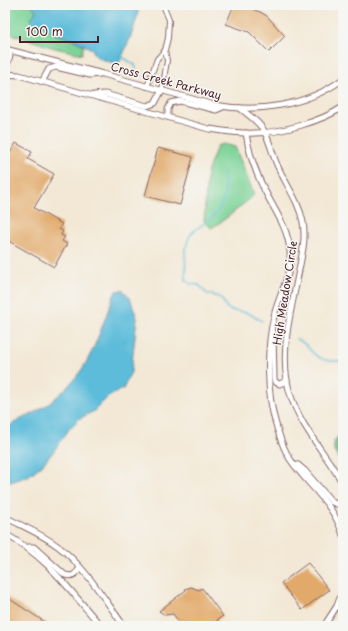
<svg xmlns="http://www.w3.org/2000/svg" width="348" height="631" font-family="'Playpen Sans',sans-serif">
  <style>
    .green { fill: #7cd397; stroke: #637961 }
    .forest { fill: #65b580; stroke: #586a56 }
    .water { fill: #5cbcda; stroke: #536e82 }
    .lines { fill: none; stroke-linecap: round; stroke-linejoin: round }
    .stream { stroke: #5cbcda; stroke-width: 1.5 }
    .building { fill: #e2aa6b }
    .minor-casing { stroke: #856566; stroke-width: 6 }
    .tertiary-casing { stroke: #856566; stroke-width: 7 }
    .minor { stroke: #fff; stroke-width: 4 }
    .tertiary { stroke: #fff; stroke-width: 5 }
    .labels { text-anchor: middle; stroke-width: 3; stroke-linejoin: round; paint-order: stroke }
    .street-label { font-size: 11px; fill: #4a1f2b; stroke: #f6f6f2 }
  </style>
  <rect width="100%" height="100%" fill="#f6f6f2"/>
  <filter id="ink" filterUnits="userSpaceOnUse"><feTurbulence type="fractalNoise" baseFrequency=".025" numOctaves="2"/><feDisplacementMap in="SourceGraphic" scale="8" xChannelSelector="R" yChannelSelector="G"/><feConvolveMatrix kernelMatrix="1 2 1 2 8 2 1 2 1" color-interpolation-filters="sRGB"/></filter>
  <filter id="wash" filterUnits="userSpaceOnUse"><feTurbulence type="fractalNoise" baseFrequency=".012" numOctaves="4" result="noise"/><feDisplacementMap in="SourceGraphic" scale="16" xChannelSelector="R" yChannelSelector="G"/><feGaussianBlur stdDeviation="0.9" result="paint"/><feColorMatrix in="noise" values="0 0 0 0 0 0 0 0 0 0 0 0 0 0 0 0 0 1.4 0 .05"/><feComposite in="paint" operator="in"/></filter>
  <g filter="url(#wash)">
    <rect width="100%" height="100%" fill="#f3e8d5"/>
    <g class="green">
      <path d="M 5,5 L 76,5 L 87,28 L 82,54 L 51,47 L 9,33 L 5,29 Z"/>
      <path d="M 224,144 L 235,147 L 254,194 C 250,200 245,202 240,207 C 229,216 223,221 211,228 L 204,221 L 207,173 L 217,146 Z"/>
    </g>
    <path class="forest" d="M 342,432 L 343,432 L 343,464 L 334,451 L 334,441 Z"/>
    <g class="water">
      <path d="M 32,5 L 138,5 C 140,17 125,51 119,63 L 117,64 L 98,58 L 93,53 L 93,49 L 90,48 L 74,40 L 55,34 L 41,24 L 32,22 L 31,19 L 36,11 Z"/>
      <path d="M 123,290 L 130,298 L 137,318 L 131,372 L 123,389 L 108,397 L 94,411 L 79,419 L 70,428 L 53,452 L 41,466 L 28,476 L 5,484 L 5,429 C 19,418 38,413 52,401 C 66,389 80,375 88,359 C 100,337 106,313 116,291 Z"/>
    </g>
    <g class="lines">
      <g class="stream">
        <path d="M 122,56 L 124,58 L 135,65 L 136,69"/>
        <path d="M 223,173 C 227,193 225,207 208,221 C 202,225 195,229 191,234 C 187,239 188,244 185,249 L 186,280 L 191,284 L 199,285 L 206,293 L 221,298 L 227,308 L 230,310 L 248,313 L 262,321"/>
        <path d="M 296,339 C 308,345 305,345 313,353 C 321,361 333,362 343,361"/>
      </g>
    </g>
    <g id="blocks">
      <g class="building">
        <path d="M 234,5 L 242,5 L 260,12 L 267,16 L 285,36 L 269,52 L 249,32 L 226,24 Z"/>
        <path d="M 16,143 L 32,152 L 28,159 L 54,174 L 34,208 L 62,224 L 59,229 L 63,231 L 61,235 L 65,237 L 62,241 L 67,244 L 54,267 L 5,239 L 5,161 Z"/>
        <path d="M 158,148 L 193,157 L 180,205 L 145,196 Z"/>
        <path d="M 308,563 L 329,590 L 302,610 L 281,583 Z"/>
        <path d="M 191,587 L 199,590 L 202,588 L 223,616 L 217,620 L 222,626 L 182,626 L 173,614 L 165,615 L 159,611 L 186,590 L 185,589 Z"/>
        <path d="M 5,596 L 51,626 L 5,626 Z"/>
      </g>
    </g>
  </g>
  <g filter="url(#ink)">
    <use href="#blocks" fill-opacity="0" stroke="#856566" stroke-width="1"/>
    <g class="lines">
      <g class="minor-casing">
        <g id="minor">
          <path d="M 147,87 L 157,59 L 165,50 L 168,38 L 169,20 L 163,5"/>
          <path d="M 162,90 L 167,61 L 165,50"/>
        </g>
      </g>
      <g class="tertiary-casing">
        <g id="tertiary">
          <path d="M 5,49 L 103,74 L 214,105 C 257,113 307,106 343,79"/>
          <path d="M 5,64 L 8,62 L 10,55 L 8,50"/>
          <path d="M 5,74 L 19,75 L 209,129 C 225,131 240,134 255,133 C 281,133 322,121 343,107"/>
          <path d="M 42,82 L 49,69 L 56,67 L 90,75 L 100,74"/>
          <path d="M 94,95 L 105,94 L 147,106 L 155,103 L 162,90"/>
          <path d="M 240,108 C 248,115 261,123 265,133 C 271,144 273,157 278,167 C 287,186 299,202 303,222 C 306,239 302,254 299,270 C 292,307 281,344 287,381 C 294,421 324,450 343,484"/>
          <path d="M 168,117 L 168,109 L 171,103 L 180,101 L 216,110 L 223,107"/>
          <path d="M 246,133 C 249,155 257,176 267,195 C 277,214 288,229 290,251 C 292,273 281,291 275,312 C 266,347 266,394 277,428 C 280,438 284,450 290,459 C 308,486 333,502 343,535"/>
          <path d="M 273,333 L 274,378 L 275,382 L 280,384 L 287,380"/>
          <path d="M 298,465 L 305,471 L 332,502 L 336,504 L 343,504"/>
          <path d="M 5,517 C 24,527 42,534 59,547 C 86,568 104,599 124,626"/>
          <path d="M 5,534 C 49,558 69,590 101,626"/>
          <path d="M 28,547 L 34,547 L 65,575 C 73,577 75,575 80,568"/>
          <path d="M 324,626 L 337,606 L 343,590"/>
        </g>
      </g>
      <use href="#minor" class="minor"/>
      <use href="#tertiary" class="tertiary"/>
    </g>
  </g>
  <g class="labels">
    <g class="street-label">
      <text transform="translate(166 81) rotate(15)" y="4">Cross Creek Parkway</text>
      <text transform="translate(285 293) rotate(-81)" y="4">High Meadow Circle</text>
    </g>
  </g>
  <rect width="348" height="631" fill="none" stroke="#f6f6f2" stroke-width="20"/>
  <path d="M20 36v6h78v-6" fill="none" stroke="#4a1f2b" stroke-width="2"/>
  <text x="26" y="36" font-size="12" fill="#4a1f2b" stroke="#f6f6f2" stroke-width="3" paint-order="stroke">100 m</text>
</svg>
